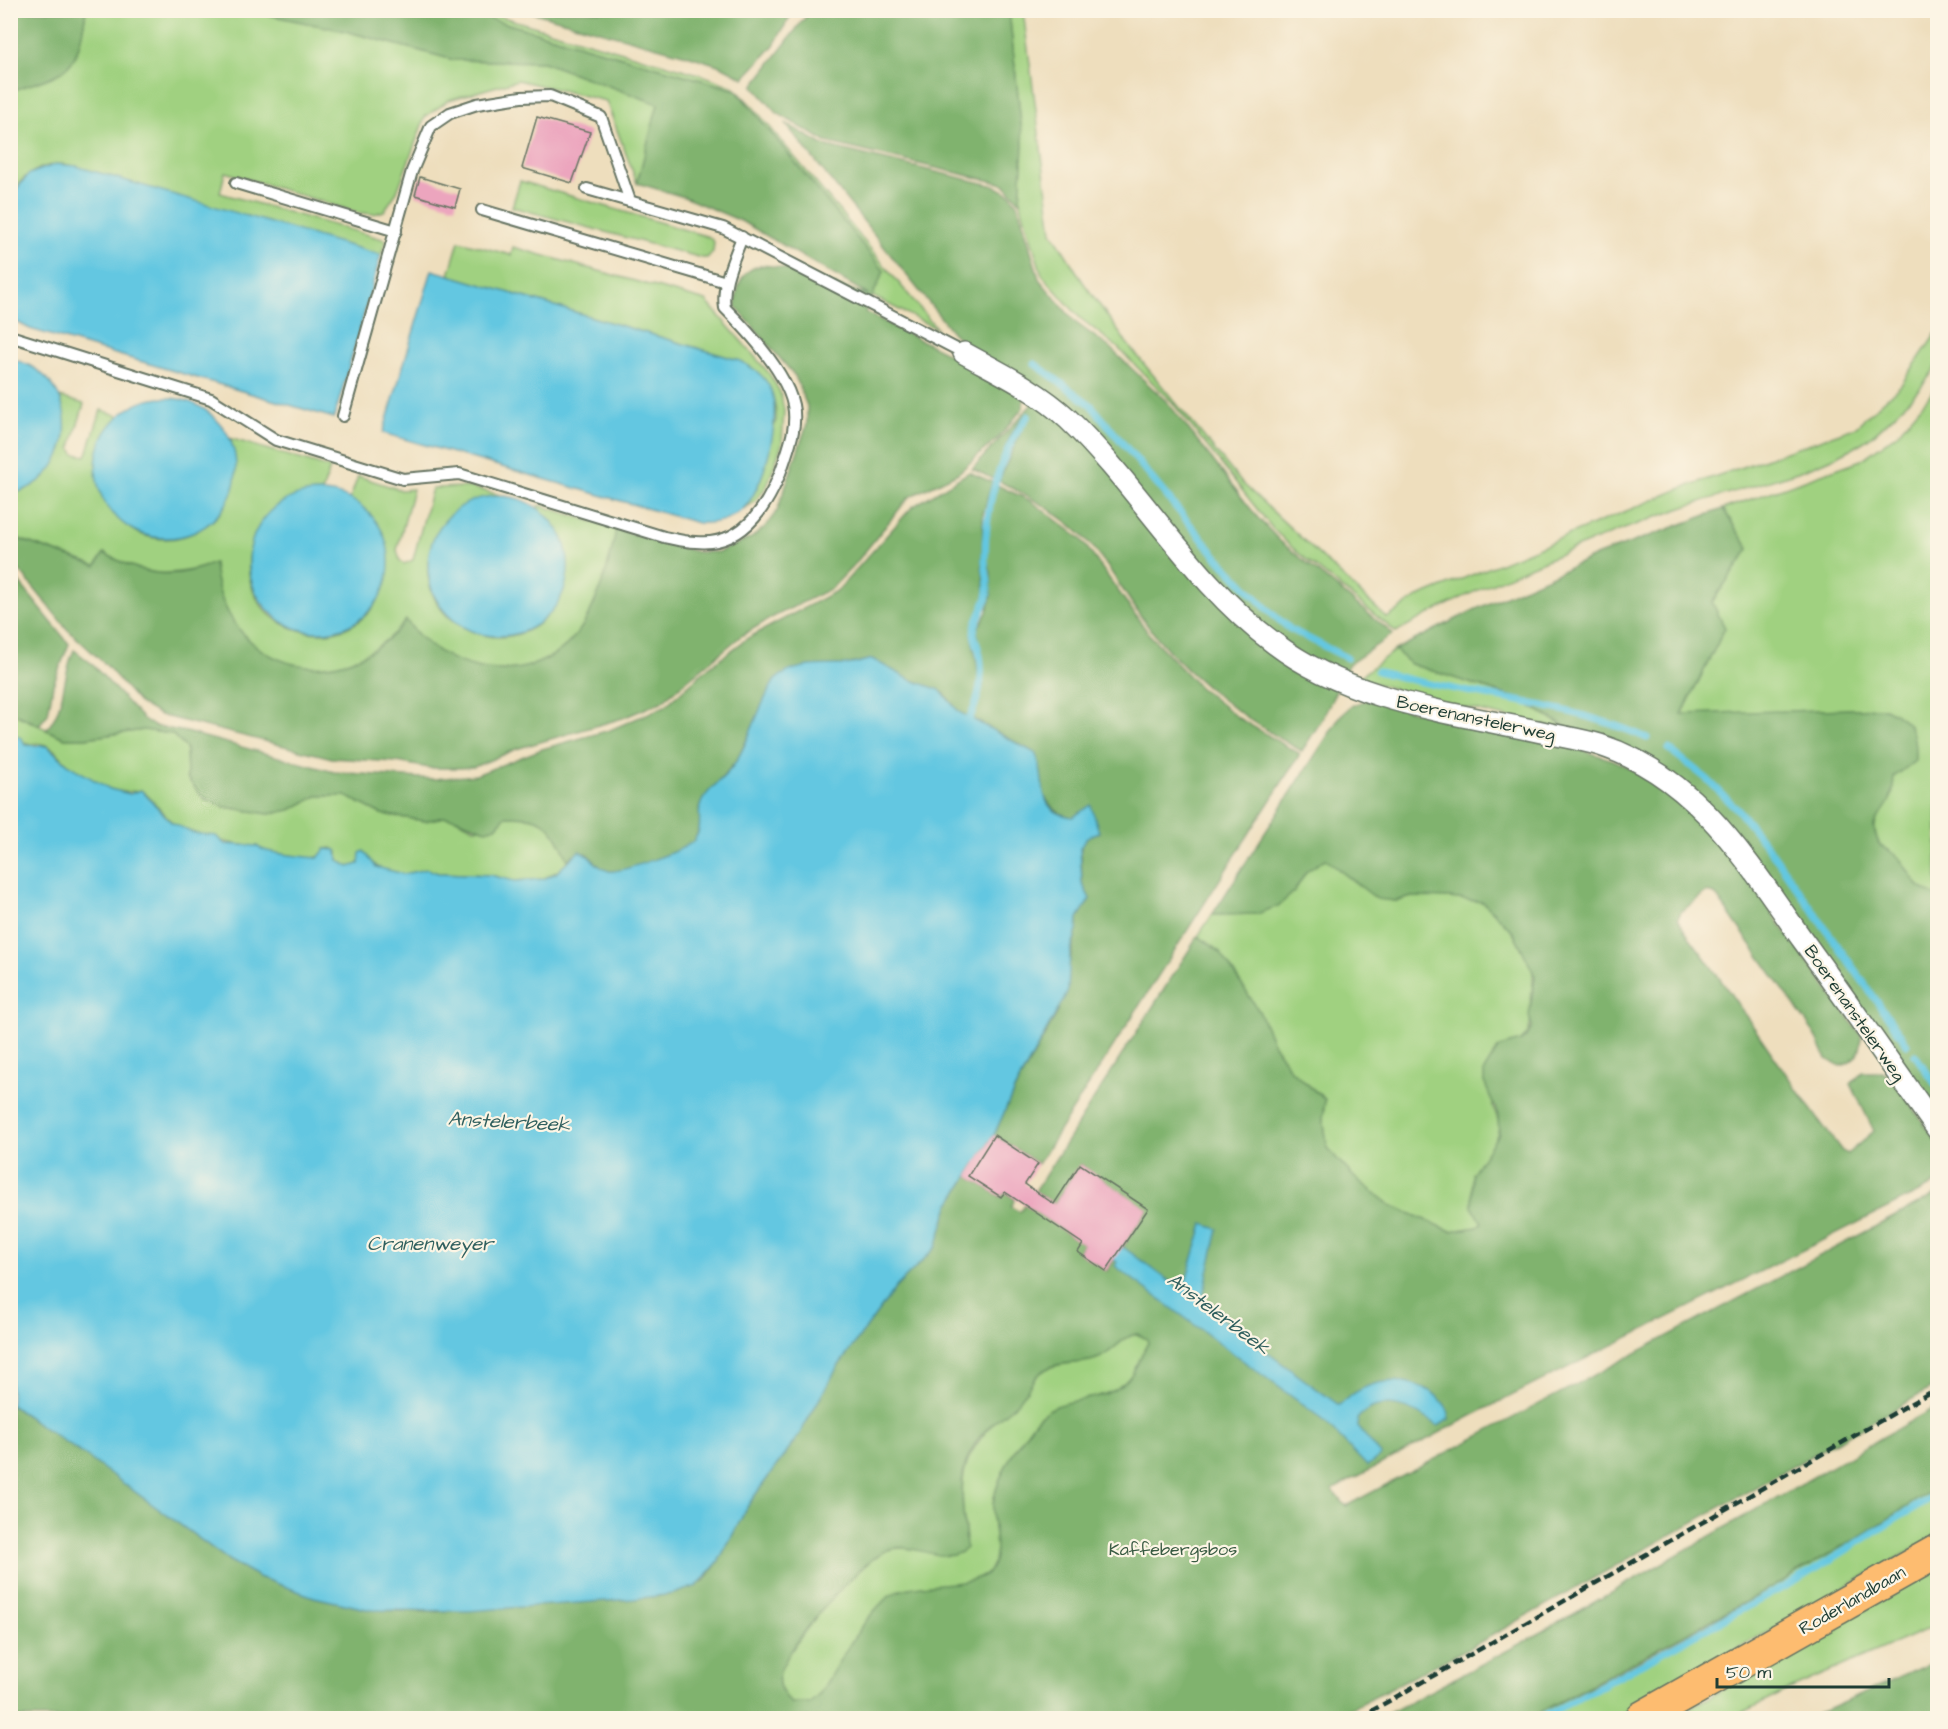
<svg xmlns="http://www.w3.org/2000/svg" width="1948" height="1729" font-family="'Architects Daughter',sans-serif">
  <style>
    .green { fill: #a0d180; stroke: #60875a; stroke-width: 1.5 }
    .forest { fill: #80b36e; stroke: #507851; stroke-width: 1.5; fill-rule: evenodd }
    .water { fill: #63c7e1; stroke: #41828a; stroke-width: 1.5 }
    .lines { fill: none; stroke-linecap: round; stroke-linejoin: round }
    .stream { stroke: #63c7e1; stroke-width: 7 }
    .building { fill: #eca5be }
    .lane-casing { stroke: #677564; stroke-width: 14 }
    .street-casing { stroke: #677564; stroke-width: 24 }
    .primary-casing { stroke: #677564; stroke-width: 36 }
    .lane { stroke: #fff; stroke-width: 10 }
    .street { stroke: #fff; stroke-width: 21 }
    .primary { stroke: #fdbc6f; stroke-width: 33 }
    .rail { stroke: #1f3d34; stroke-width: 4.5; stroke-dasharray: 9 4.5; stroke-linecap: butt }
    .labels { text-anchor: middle; stroke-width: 4.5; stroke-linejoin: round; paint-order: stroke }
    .street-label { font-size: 18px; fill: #1f3d34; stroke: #fcf5e5 }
    .park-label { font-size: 18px; fill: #395b43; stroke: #fcf5e5 }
    .water-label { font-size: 20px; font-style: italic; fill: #30605f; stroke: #fcf5e5 }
  </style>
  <rect width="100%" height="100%" fill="#fcf5e5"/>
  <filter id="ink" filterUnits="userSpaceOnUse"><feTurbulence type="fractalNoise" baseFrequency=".0167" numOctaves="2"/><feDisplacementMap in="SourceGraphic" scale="12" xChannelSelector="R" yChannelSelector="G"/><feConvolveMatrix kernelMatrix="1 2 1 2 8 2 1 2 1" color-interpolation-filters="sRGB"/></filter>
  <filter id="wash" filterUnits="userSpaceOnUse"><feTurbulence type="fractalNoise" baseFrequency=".008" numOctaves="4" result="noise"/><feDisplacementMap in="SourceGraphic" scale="24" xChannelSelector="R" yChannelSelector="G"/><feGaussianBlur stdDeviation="1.35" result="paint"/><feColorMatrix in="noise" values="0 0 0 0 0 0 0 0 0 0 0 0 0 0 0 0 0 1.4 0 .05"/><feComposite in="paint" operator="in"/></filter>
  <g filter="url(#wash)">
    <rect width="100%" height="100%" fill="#eedebd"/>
    <g class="green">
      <path d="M 249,10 L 345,31 L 454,60 L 543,62 L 658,104 L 637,183 L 606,101 L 518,80 L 449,100 L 425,117 L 397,192 L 384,211 L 374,214 L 359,213 L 225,172 L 220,193 L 386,240 L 381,255 L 64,164 C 42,164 20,175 11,196 L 10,91 C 70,71 76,75 86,11 Z"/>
      <path d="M 463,11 L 481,11 L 702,75 L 734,87 L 754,108 L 937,329 L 872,296 L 884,271 L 736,90 Z"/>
      <path d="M 1009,11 L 1023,11 L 1052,232 L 1083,282 L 1126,342 L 1240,481 L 1387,618 L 1416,598 L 1682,488 L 1854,428 L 1901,385 L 1937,332 C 1937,341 1940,355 1937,363 C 1932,380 1879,432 1863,442 C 1815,473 1735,489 1679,509 C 1583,543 1485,582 1396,632 L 1296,551 L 1273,529 L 1171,401 L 1117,347 L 1080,318 L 1042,275 L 1020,202 L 1023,143 Z"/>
      <path d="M 520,181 L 709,237 L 714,242 L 713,252 L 707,258 L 702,258 L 512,207 Z"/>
      <path d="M 459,241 L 511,255 L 513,247 L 706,301 L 769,373 L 780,392 L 784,410 L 782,444 L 767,486 L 755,502 L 743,509 L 757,488 L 776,420 C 777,391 763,373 738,360 L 449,275 Z"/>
      <path d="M 1937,387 L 1937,897 C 1931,892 1921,890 1917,884 C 1902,865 1904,856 1880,846 C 1867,817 1882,818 1893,794 L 1885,708 L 1682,715 L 1725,628 L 1712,602 L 1749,549 L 1723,509 L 1861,460 L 1897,434 Z"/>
      <path d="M 60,397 L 84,404 L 71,447 L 74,454 L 86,456 L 88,451 L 101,410 L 120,416 C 58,480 136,575 207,525 C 218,517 227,505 230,492 C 234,472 237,458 229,438 L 330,468 L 322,492 C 240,494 219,607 299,630 C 381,653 424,542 350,499 L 358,476 L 401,490 L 413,489 L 397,550 L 400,561 L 404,564 L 413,560 L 432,488 L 470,487 L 504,496 C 423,495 397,604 474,632 C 550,660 602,559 538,509 L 539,505 L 616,529 C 611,560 596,610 576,635 C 530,691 445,675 406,621 C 363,673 286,688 239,630 C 227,617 224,601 216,586 C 213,579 206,573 201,568 C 161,578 140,574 104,553 L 96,566 L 11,536 L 11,494 C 56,484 73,439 60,397 Z"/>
      <path d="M 1395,650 L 1411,664 L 1516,698 L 1571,731 L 1433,701 L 1358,678 Z"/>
      <path d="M 10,712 L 65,738 L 85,738 L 144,730 L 172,734 L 186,748 L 187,778 L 225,807 L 269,814 L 290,810 L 317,796 L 346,796 L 381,814 L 425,821 L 444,817 L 454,818 L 474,828 L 496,827 L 506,816 C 547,815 553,825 568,860 L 563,868 L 543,879 L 514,881 L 490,875 L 438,873 L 427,869 L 404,874 L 381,869 L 370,861 L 360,858 L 359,864 L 349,867 L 338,860 L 338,852 L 332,848 L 325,849 L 321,856 L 310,859 L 261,850 L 257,846 C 239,847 182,833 170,820 C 160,810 152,798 141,790 C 117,797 86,782 67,763 C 60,757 56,749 46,745 C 29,739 33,752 13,735 Z"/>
      <path d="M 1325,859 C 1348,874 1366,897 1394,901 C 1400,902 1406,898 1412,897 C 1423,896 1477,899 1484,903 C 1498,912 1513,931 1520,945 C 1532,969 1536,968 1531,995 C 1528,1013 1536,1028 1521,1041 L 1492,1107 C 1500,1119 1501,1129 1494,1141 L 1482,1222 L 1478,1227 L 1451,1231 L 1390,1205 L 1354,1177 L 1328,1149 L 1323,1119 L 1325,1099 L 1290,1069 L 1274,1045 L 1259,1011 L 1220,952 L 1198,936 L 1212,915 L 1257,914 L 1294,892 L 1306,872 Z"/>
      <path d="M 1137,1334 L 1147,1339 L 1148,1343 C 1141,1354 1137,1369 1128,1379 C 1101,1409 1057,1390 1032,1425 C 1016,1447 1000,1471 994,1498 C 988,1524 1005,1549 988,1573 L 968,1582 L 899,1590 L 855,1636 L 819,1695 L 811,1703 L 791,1703 C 784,1695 776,1686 779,1674 C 787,1646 861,1559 888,1550 C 906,1544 929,1553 948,1556 L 966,1538 C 957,1467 962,1456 1011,1404 C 1022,1393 1032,1377 1046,1369 C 1062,1361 1082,1365 1099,1358 C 1114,1352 1121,1337 1137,1334 Z"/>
      <path d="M 1937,1487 L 1937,1535 L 1653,1697 L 1614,1718 L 1529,1718 C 1669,1648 1807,1572 1937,1487 Z"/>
      <path d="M 1937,1569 L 1937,1625 L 1794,1687 L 1732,1718 L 1672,1718 Z"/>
    </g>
    <g class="forest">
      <path d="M 10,11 L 86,11 C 76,75 70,71 11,91 Z"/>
      <path d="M 249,11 L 463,11 L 736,90 L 884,271 L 865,312 L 978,369 L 1024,396 L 1023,408 L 998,438 L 958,473 L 909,497 L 855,564 L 832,588 L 771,618 L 741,636 L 661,702 L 623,718 L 516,749 L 474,767 L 460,768 L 429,768 L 397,762 L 332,758 L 160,715 L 139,703 L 107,666 L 67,629 L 11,560 L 10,536 L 96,566 L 104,553 C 143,575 171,581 214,563 C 223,669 339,703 406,620 C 444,675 530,691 576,635 C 596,610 611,560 616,529 L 697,552 L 718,552 L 751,538 L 765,527 L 777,511 L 807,424 L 807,406 L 795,376 L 736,307 C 735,291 741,269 760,266 C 779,262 845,290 869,295 L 741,221 L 684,197 L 637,183 L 658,104 L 543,62 L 454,60 L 345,31 Z"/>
      <path d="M 782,11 L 792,13 L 774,45 L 744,78 L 721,66 L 690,56 L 527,11 Z"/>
      <path d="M 810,11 L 1009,11 L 1023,143 L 1020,202 L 1004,184 L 826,142 L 777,113 L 753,86 Z"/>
      <path d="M 785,123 L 823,145 L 995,186 L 1010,194 L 1018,205 L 1039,279 L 1075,322 L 1109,347 L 1168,403 L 1258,518 L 1280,541 L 1393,634 L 1348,665 L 1323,718 L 1302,751 C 1246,720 1197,685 1156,636 C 1132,608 1116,575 1092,546 C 1069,518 1032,498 999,481 L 1029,413 C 1009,426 1003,458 994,479 L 972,469 L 1034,402 L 953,333 Z"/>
      <path d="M 969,472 L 992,482 L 983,514 L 982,565 L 985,591 L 983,606 L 971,634 C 978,669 984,682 969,718 L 959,712 L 944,693 L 899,675 L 872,659 L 846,665 L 810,666 L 784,674 L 775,680 L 737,760 L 703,800 L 699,808 L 701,824 L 694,842 C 683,850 619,874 608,871 C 597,868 594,859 586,853 L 573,855 L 568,860 C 552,825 547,815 506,816 L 496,827 L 486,830 L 454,818 L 444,817 L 425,821 L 381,814 L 346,796 L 317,796 L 290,810 L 269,814 L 225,807 L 204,799 L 187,778 L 186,748 L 172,734 L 144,730 L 85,738 L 65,738 L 46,730 C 66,708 62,675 74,650 L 91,663 L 142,718 L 154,726 L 186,732 L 334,772 L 434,779 L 476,775 L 542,749 L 610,730 L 665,706 L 709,667 L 748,638 L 838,590 L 912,507 Z"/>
      <path d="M 997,485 L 1031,501 L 1081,539 L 1149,634 L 1199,687 L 1240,719 L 1300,754 L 1038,1164 L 994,1135 L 1015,1089 L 1058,1012 L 1077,930 L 1078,918 L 1090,899 L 1082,883 L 1081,844 L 1087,837 L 1099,832 L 1088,807 L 1073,817 C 1041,813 1038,776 1032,751 L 973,719 L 983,686 L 977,630 L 987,612 L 991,597 L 991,573 L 986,556 L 989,511 Z"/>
      <path d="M 1723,509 L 1749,549 L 1712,602 L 1725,628 L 1682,714 L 1885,708 C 1913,721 1916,732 1915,761 L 1894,777 C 1893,787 1893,795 1888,804 C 1876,825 1868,818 1880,846 C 1904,856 1902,865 1917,884 C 1921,890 1931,892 1937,897 L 1937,1112 L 1721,815 L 1516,698 L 1411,664 L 1395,650 L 1474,610 L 1598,555 Z"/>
      <path d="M 10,571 L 69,644 L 53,685 L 48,714 L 39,725 L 11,712 Z"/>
      <path d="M 1366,700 L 1585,751 L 1616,761 L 1656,782 L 1709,827 L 1861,1035 C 1863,1049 1856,1062 1841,1066 L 1826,1059 L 1815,1034 L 1715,894 L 1706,892 L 1681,912 L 1678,918 L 1684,930 C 1739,1001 1786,1079 1842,1151 L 1847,1154 L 1874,1131 L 1851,1084 L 1863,1072 L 1882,1072 L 1892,1078 L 1937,1142 L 1937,1183 L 1471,1416 L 1332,1490 L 1346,1506 L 1937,1194 L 1937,1385 L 1482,1641 L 1332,1718 L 11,1718 L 10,1405 L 90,1459 L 230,1561 L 259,1577 L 314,1597 L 371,1610 L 432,1612 L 634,1599 L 673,1594 L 704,1581 L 718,1562 L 750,1502 L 799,1435 L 837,1368 L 896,1287 L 936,1247 L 949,1205 L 968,1176 L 1001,1197 L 1005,1192 L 1015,1199 L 1011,1207 L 1020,1212 L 1025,1205 L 1083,1244 L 1078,1252 L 1107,1271 L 1148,1210 L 1080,1164 L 1054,1204 L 1035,1191 L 1198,936 L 1220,952 L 1259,1011 L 1274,1045 L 1290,1069 L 1325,1100 L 1323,1119 L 1328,1149 L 1354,1177 L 1390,1205 L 1451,1231 L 1478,1227 L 1482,1222 L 1472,1207 L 1472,1174 L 1499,1133 L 1498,1115 L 1484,1082 L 1484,1071 L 1499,1047 L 1521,1041 L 1528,1035 L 1532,1026 L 1529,1016 L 1535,976 L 1514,933 L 1483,902 L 1449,898 L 1412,897 L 1395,901 L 1377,899 L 1325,859 L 1306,872 L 1294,892 L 1278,906 L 1257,914 L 1212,915 L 1341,715 L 1353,705 ZM 1137,1334 L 1147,1339 L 1148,1343 C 1141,1354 1137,1369 1128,1379 C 1101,1409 1057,1390 1032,1425 C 1016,1447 1000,1471 994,1498 C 988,1524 1005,1549 988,1573 C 961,1589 928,1580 899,1591 C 871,1601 835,1669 819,1695 L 810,1703 L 791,1703 C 784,1695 776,1686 779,1675 C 787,1645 858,1563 887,1550 C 912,1539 945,1569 966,1548 C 964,1502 951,1469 985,1431 C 995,1420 1006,1413 1016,1404 C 1028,1392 1031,1378 1046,1369 C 1062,1360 1082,1366 1099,1358 C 1113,1352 1122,1336 1137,1334 Z"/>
      <path d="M 1937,1406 L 1937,1487 L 1868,1532 L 1762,1593 L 1529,1718 L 1380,1718 L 1544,1631 Z"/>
      <path d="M 1937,1660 L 1937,1718 L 1809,1718 L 1933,1662 Z"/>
    </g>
    <g class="water">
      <path d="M 56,164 L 76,166 L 381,255 L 334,418 L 30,329 L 11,319 L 11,196 L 29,174 Z"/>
      <path d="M 432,270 L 738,360 C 752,367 765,375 771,390 C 782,417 764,492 741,511 C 728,521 713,524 698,523 L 383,433 Z"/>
      <path d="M 11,359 C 84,375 83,478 11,494 Z"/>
      <circle cx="166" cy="468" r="70"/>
      <circle cx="319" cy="562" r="70"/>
      <circle cx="498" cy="566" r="70"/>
      <path d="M 872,659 L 909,679 L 940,690 L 959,712 L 1035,753 C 1049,776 1031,812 1073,817 L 1091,805 L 1099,832 L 1087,837 L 1080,848 L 1082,883 L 1090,899 L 1078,918 L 1077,930 L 1070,953 L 1068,991 L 1015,1088 L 994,1135 L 949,1205 L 936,1247 L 896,1287 L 837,1368 L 799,1435 L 750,1502 L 718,1562 L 697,1586 L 673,1594 L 634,1599 L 468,1611 L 371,1610 L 314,1597 L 259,1577 L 230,1561 L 90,1459 L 11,1405 L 10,730 L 13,735 L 22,738 L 25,745 L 47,746 L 70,766 L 110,789 L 130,794 L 141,790 L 171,822 L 193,833 L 216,836 L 225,844 L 257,846 C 267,855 304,856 318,858 L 325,849 L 337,850 L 338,860 L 349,867 L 359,864 L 360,853 L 364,851 L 376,867 L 404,874 L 427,869 L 438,873 L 490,875 L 514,881 L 543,879 L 556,873 L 579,851 C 592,855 596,868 609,871 C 620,873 688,849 694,840 C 705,825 695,815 702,801 C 710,786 726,778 735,763 C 751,738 758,706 775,680 C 793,663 821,665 844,665 C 853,665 863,661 872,659 Z"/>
      <path d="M 1203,1224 L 1218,1229 L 1201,1304 L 1339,1405 C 1351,1394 1367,1384 1384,1382 C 1409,1378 1446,1391 1450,1419 L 1438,1426 C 1416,1410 1381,1392 1357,1419 L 1358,1427 L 1381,1455 L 1367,1466 L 1322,1419 L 1115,1266 L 1117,1262 L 1086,1241 L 1103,1238 L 1121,1249 L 1123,1247 L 1183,1291 Z"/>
    </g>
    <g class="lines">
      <g class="stream">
        <path d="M 1035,364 L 1091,405 L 1217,557 L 1271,613 L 1290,629 L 1347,658"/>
        <path d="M 1377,671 C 1465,697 1563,700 1647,738"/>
        <path d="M 970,718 C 979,698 984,678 980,656 C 979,648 975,641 974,633 C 974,620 987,607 988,591 C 989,580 985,569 985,559 C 985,509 997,457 1028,416"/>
        <path d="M 1669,749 L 1707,779 L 1738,810 L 1773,854 L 1907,1044"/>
        <path d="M 1915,1055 L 1938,1088"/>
        <path d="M 1541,1718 L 1806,1575 L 1938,1493"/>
      </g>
    </g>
    <g id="blocks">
      <g class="building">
        <path d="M 537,117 L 590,132 L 572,183 L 522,168 Z"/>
        <path d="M 420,177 L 460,189 L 455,207 L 415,195 Z"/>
        <path d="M 994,1135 L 1038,1164 L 1025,1184 L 1054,1204 L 1080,1164 L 1148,1209 L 1106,1271 L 1078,1252 L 1083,1244 L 1005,1192 L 1001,1197 L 968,1176 Z"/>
      </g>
    </g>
  </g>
  <g filter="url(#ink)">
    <use href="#blocks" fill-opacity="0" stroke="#677564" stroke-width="1.5"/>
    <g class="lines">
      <g class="lane-casing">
        <g id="lane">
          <path d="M 236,183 L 396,231"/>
          <path d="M 587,189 L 723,228 L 964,353"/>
          <path d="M 482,210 L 726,282"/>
          <path d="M 10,336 L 211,399 L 276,440 L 403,479 L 459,474 L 664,537 C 674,539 685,542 696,542 C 746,547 772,500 785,459 C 791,441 797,424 793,405 C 786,372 749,332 725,308 C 721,284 734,259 742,237"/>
          <path d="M 343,416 L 412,171 L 431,126 L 450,113 L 477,104 L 521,97 L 550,96 L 601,117 L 630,201"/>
        </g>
      </g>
      <g class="street-casing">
        <path id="street" d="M 964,353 C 1000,373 1037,390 1068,419 C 1141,489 1192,582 1274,643 C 1349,700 1447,712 1537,731 C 1558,736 1580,739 1600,745 C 1696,776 1747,861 1802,939 C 1848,1002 1892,1066 1938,1130"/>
      </g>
      <g class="primary-casing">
        <path id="primary" d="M 1642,1718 L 1938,1551"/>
      </g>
      <use href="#lane" class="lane"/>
      <use href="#street" class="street"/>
      <use href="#primary" class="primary"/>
      <path class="rail" d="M 1359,1718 L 1938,1388"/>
    </g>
  </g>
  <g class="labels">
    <g class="street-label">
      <text transform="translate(1476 718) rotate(12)" y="6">Boerenanstelerweg</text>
      <text transform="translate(1855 1013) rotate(55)" y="6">Boerenanstelerweg</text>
      <text transform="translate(1852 1600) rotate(-30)" y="6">Roderlandbaan</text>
    </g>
    <g class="park-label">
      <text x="1173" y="1555">Kaffebergsbos</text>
    </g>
    <g class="water-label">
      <text transform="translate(509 1121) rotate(3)" y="7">Anstelerbeek</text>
      <text x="430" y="1250">Cranenweyer</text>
      <text transform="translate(1219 1313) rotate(37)" y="7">Anstelerbeek</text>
    </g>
  </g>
  <rect width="1948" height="1729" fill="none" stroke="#fcf5e5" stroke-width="36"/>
  <path d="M1717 1678v9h172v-9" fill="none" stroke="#1f3d34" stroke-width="3"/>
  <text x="1726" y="1678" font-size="18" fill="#1f3d34" stroke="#fcf5e5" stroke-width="4.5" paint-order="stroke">50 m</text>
</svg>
